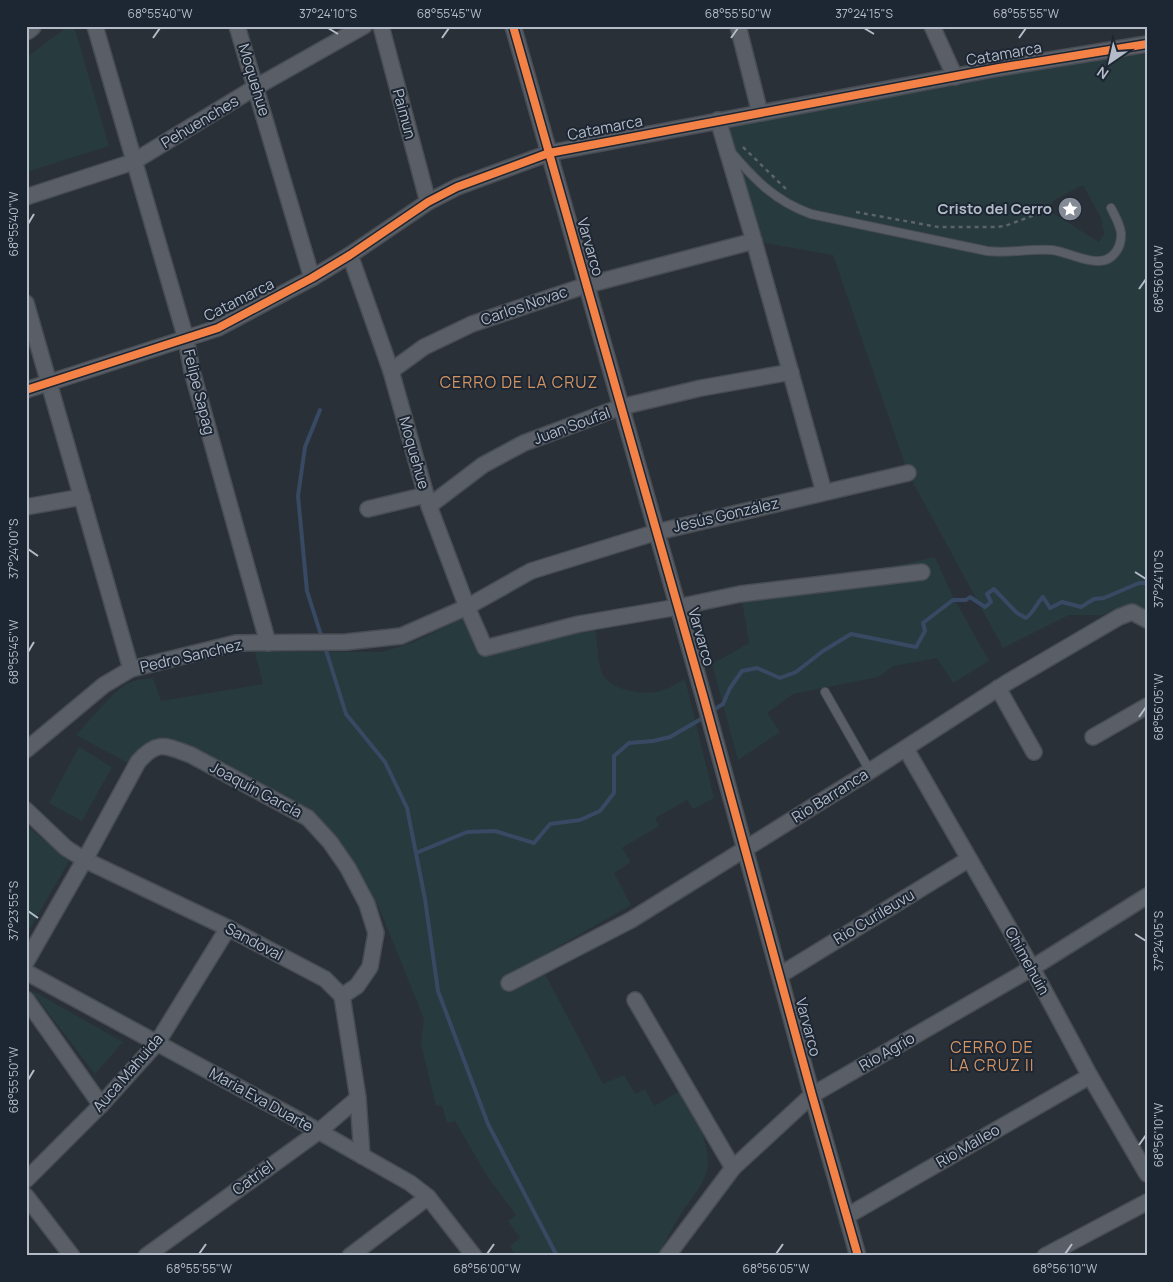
<svg xmlns="http://www.w3.org/2000/svg" width="1173" height="1282" font-family="Manrope,sans-serif">
  <style>
    .green { fill: #273a3e; fill-rule: evenodd }
    .lines { fill: none; stroke-linecap: round; stroke-linejoin: round }
    .stream { stroke: #384963; stroke-width: 4 }
    .service-casing { stroke: #484c53; stroke-width: 10 }
    .minor-casing { stroke: #484c53; stroke-width: 18 }
    .secondary-casing { stroke: #484c53; stroke-width: 24 }
    .path { stroke: #5d636a; stroke-width: 2.5; stroke-dasharray: 4 4; stroke-linecap: butt }
    .service { stroke: #5a5e66; stroke-width: 8 }
    .minor { stroke: #5a5e66; stroke-width: 15 }
    .secondary { stroke: #595d64; stroke-width: 21 }
    .cycleway-casing { stroke: #1d2633; stroke-width: 11 }
    .cycleway { stroke: #f48246; stroke-width: 8 }
    .ticks { fill: none; stroke: #b4bcc9; stroke-width: 2 }
    .labels { text-anchor: middle; stroke-width: 4; stroke-linejoin: round; paint-order: stroke }
    .street-label { font-size: 15px; fill: #b4bcc9; stroke: #1d2633 }
    .poi-label { font-size: 15px; font-weight: bold; fill: #b4bcc9; stroke: #1d2633; text-anchor: end }
    .neighbourhood-label { font-size: 16px; letter-spacing: 1px; fill: #d59563; stroke: #1d2633 }
    .neatline { fill: none; stroke: #b4bcc9; stroke-width: 2 }
    .ticks-label { font-size: 12px; text-anchor: middle; fill: #b4bcc9 }
  </style>
  <rect width="100%" height="100%" fill="#2a3038"/>
  <g class="green">
    <path d="M 68,26 L 74,26 L 109,146 L 26,172 L 26,58 Z"/>
    <path d="M 1124,53 L 1147,55 L 1147,609 L 1135,605 L 1125,606 L 1102,615 L 1069,615 L 1003,648 L 908,473 L 833,255 L 759,242 L 722,124 ZM 1083,185 L 1101,218 L 1104,234 L 1099,242 L 1048,210 L 1054,200 Z"/>
    <path d="M 935,557 L 951,593 L 989,661 L 953,683 L 937,658 L 894,666 L 878,677 L 793,694 L 767,713 L 780,732 L 738,760 L 712,664 L 749,643 L 742,600 Z"/>
    <path d="M 466,617 L 486,654 L 595,628 C 597,640 598,661 601,671 C 607,690 644,696 660,691 C 669,689 677,683 685,679 L 714,798 L 693,809 L 687,800 L 655,818 L 659,826 L 622,848 L 631,862 L 614,873 L 631,905 L 537,959 L 603,1084 L 624,1075 L 635,1094 L 645,1089 L 654,1106 L 680,1091 C 692,1112 708,1136 708,1162 C 708,1181 692,1197 682,1212 C 673,1226 665,1241 658,1256 L 516,1256 L 510,1246 L 520,1238 L 508,1221 L 516,1215 L 487,1176 L 455,1121 L 447,1123 L 442,1105 L 436,1106 L 421,1044 L 424,1019 L 380,910 L 359,869 L 346,850 L 331,832 L 178,744 L 130,764 L 76,735 C 90,721 112,691 129,683 C 137,679 145,679 153,678 L 161,701 L 263,684 L 255,652 L 382,652 L 414,642 Z"/>
    <path d="M 79,747 L 112,767 L 82,821 L 49,803 Z"/>
    <path d="M 26,825 L 69,861 L 29,930 L 26,931 Z"/>
    <path d="M 31,990 L 123,1042 L 95,1074 Z"/>
  </g>
  <g class="lines">
    <g class="stream">
      <path d="M 320,410 L 305,447 L 298,496 L 307,591 L 321,635"/>
      <path d="M 325,647 L 346,714 L 385,762 L 407,808 L 425,899 L 438,991 L 488,1124 L 557,1256"/>
      <path d="M 715,709 L 723,704 L 730,688 L 742,671 L 757,668 L 780,678 L 796,672 L 823,651 L 851,634 L 916,647 L 925,631 L 923,623 L 953,600 L 966,600 L 970,597 L 985,607 L 991,602 L 987,594 L 994,589 L 1017,613 L 1026,618 C 1034,612 1036,604 1043,597 L 1050,608 L 1062,602 L 1081,607 L 1094,599 L 1104,598 L 1139,583 L 1147,583"/>
      <path d="M 416,853 L 467,832 L 495,831 L 534,843 L 550,824 L 580,820 L 600,811 L 614,793 L 614,756 L 629,743 L 653,741 L 670,737 L 701,719"/>
    </g>
    <g class="service-casing">
      <g id="service">
        <path d="M 731,152 C 755,180 775,201 811,214 L 987,251 C 1009,254 1030,248 1052,250 C 1067,252 1082,261 1097,261 C 1112,262 1122,248 1121,233 C 1120,224 1115,216 1111,208"/>
        <path d="M 825,692 L 870,771"/>
      </g>
    </g>
    <g class="minor-casing">
      <g id="minor">
        <path d="M 95,26 L 186,339 L 192,371 L 268,643"/>
        <path d="M 237,26 L 312,278"/>
        <path d="M 381,26 L 428,202"/>
        <path d="M 513,26 L 703,695 L 812,1095 L 858,1256"/>
        <path d="M 738,26 L 760,113"/>
        <path d="M 932,26 L 955,77"/>
        <path d="M 718,120 L 754,241 L 824,492"/>
        <path d="M 26,197 L 133,162 L 256,87 L 364,26"/>
        <path d="M 350,255 L 391,371 L 429,506 L 467,607 L 485,648 L 579,624 L 678,607 L 740,594 L 922,572"/>
        <path d="M 26,303 L 131,669"/>
        <path d="M 391,371 L 424,347 L 472,324 L 587,285 L 754,241"/>
        <path d="M 26,390 L 218,328 L 312,278 L 350,255 L 428,202 L 457,187 L 549,153 L 999,68 L 1147,44"/>
        <path d="M 429,506 L 483,465 L 524,443 L 621,407 L 701,388 L 791,372"/>
        <path d="M 26,507 L 82,497"/>
        <path d="M 368,509 L 426,495"/>
        <path d="M 998,688 L 1034,752"/>
        <path d="M 1093,737 L 1147,706"/>
        <path d="M 906,749 L 1032,968 L 1090,1076 L 1147,1174"/>
        <path d="M 26,750 L 104,685 L 131,669 L 236,643 L 346,642 L 401,636 L 467,607 L 531,571 L 657,532 L 908,473"/>
        <path d="M 26,810 L 66,848 L 85,860 L 228,928 L 325,979 L 342,996 L 358,1098 L 362,1156"/>
        <path d="M 26,962 L 89,852 L 138,762 C 158,739 166,746 191,755 L 308,818 L 330,842 L 348,868 L 367,904 L 376,933 L 370,967 L 357,986 L 342,996"/>
        <path d="M 26,972 L 297,1119 L 410,1183 L 428,1197 L 474,1256"/>
        <path d="M 780,975 L 969,859"/>
        <path d="M 509,983 L 631,920 L 870,771 L 1008,682 L 1119,617 L 1132,612 L 1147,620"/>
        <path d="M 26,999 L 101,1105"/>
        <path d="M 635,1000 L 733,1168"/>
        <path d="M 26,1180 L 101,1105 L 157,1043 L 228,928"/>
        <path d="M 26,1196 L 72,1256"/>
        <path d="M 847,1216 L 1090,1076"/>
        <path d="M 146,1256 L 318,1132 L 358,1098"/>
        <path d="M 350,1256 L 428,1197"/>
        <path d="M 667,1256 L 733,1168 L 812,1095 L 1032,968 L 1147,896"/>
        <path d="M 1045,1256 L 1147,1202"/>
      </g>
    </g>
    <g class="secondary-casing">
      <path id="secondary" d="M 26,29 L 30,26"/>
    </g>
    <g class="path">
      <path d="M 743,147 L 786,189"/>
      <path d="M 856,212 L 938,227 L 996,227 L 1005,226 L 1048,210"/>
    </g>
    <use href="#service" class="service"/>
    <use href="#minor" class="minor"/>
    <use href="#secondary" class="secondary"/>
    <g class="cycleway-casing">
      <g id="cycleway">
        <path d="M 513,26 L 703,695 L 812,1095 L 858,1256"/>
        <path d="M 26,390 L 218,328 L 312,278 L 350,255 L 428,202 L 457,187 L 549,153 L 999,68 L 1147,44"/>
      </g>
    </g>
    <use href="#cycleway" class="cycleway"/>
  </g>
  <path class="ticks" d="M 328,28 L 338,34M 864,28 L 874,34M 153,38 L 160,28M 442,38 L 449,28M 731,38 L 738,28M 1019,38 L 1026,28M 28,224 L 34,214M 1139,289 L 1146,279M 28,549 L 38,556M 1135,572 L 1146,579M 28,652 L 34,642M 1139,717 L 1146,707M 28,911 L 38,918M 1135,934 L 1146,941M 28,1080 L 34,1070M 1139,1145 L 1146,1135M 199,1254 L 206,1244M 487,1254 L 494,1244M 776,1254 L 783,1244M 1065,1254 L 1072,1244"/>
  <defs>
    <g id="sight-disc" transform="scale(1.25)"><circle r="9.5" fill="#848b96" stroke="#1d2633"/><path d="M0-6L1.8-2.2L6-1.7L2.9 1.2L3.7 5.4L0 3.3L-3.7 5.4L-2.9 1.2L-6-1.7L-1.8-2.2Z" fill="#fff"/></g>
  </defs>
  <g fill-rule="evenodd">
    <use href="#sight-disc" x="1070" y="209"/>
  </g>
  <g class="labels">
    <g class="street-label">
      <text transform="translate(1004 54) rotate(-10)" y="5">Catamarca</text>
      <text transform="translate(254 80) rotate(73)" y="5">Moquehue</text>
      <text transform="translate(404 114) rotate(75)" y="5">Paimun</text>
      <text transform="translate(200 122) rotate(-31)" y="5">Pehuenches</text>
      <text transform="translate(605 128) rotate(-11)" y="5">Catamarca</text>
      <text transform="translate(590 247) rotate(74)" y="5">Varvarco</text>
      <text transform="translate(239 300) rotate(-27)" y="5">Catamarca</text>
      <text transform="translate(524 306) rotate(-19)" y="5">Carlos Novac</text>
      <text transform="translate(199 392) rotate(76)" y="5">Felipe Sapag</text>
      <text transform="translate(572 426) rotate(-20)" y="5">Juan Soufal</text>
      <text transform="translate(414 453) rotate(74)" y="5">Moquehue</text>
      <text transform="translate(726 515) rotate(-13)" y="5">Jesús González</text>
      <text transform="translate(701 637) rotate(74)" y="5">Varvarco</text>
      <text transform="translate(191 656) rotate(-13)" y="5">Pedro Sanchez</text>
      <text transform="translate(256 790) rotate(28)" y="5">Joaquín García</text>
      <text transform="translate(830 796) rotate(-32)" y="5">Rio Barranca</text>
      <text transform="translate(874 917) rotate(-31)" y="5">Rio Curileuvu</text>
      <text transform="translate(254 942) rotate(28)" y="5">Sandoval</text>
      <text transform="translate(1027 961) rotate(61)" y="5">Chimehuin</text>
      <text transform="translate(808 1027) rotate(75)" y="5">Varvarco</text>
      <text transform="translate(887 1052) rotate(-30)" y="5">Rio Agrio</text>
      <text transform="translate(128 1073) rotate(-49)" y="5">Auca Mahuida</text>
      <text transform="translate(261 1100) rotate(29)" y="5">Maria Eva Duarte</text>
      <text transform="translate(968 1146) rotate(-30)" y="5">Rio Malleo</text>
      <text transform="translate(253 1178) rotate(-36)" y="5">Catriel</text>
    </g>
    <g class="poi-label">
      <text x="1052" y="214">Cristo del Cerro</text>
    </g>
    <g class="neighbourhood-label">
      <text x="519" y="388">CERRO DE LA CRUZ</text>
      <text x="992" y="1053">CERRO DE<tspan x="992" dy="18">LA CRUZ II</tspan></text>
    </g>
  </g>
  <rect width="1173" height="1282" fill="none" stroke="#1d2633" stroke-width="55"/>
  <g transform="translate(1110 62) rotate(214)" stroke="#1d2633" stroke-width="4" paint-order="stroke">
  <path d="M0-4L9 19L0 12L-9 19Z" fill="#b4bcc9"/>
  <text y="-8" font-size="14" font-weight="bold" text-anchor="middle" fill="#b4bcc9">N</text>
  </g>
  <rect x="28" y="28" width="1118" height="1226" class="neatline"/>
  <g class="ticks-label">
    <text x="160" y="18">68°55'40"W</text>
    <text x="328" y="18">37°24'10"S</text>
    <text x="449" y="18">68°55'45"W</text>
    <text x="738" y="18">68°55'50"W</text>
    <text x="864" y="18">37°24'15"S</text>
    <text x="1026" y="18">68°55'55"W</text>
    <text transform="translate(14 224) rotate(-90)" y="4">68°55'40"W</text>
    <text transform="translate(1159 279) rotate(-90)" y="4">68°56'00"W</text>
    <text transform="translate(14 549) rotate(-90)" y="4">37°24'00"S</text>
    <text transform="translate(1159 579) rotate(-90)" y="4">37°24'10"S</text>
    <text transform="translate(14 652) rotate(-90)" y="4">68°55'45"W</text>
    <text transform="translate(1159 707) rotate(-90)" y="4">68°56'05"W</text>
    <text transform="translate(14 911) rotate(-90)" y="4">37°23'55"S</text>
    <text transform="translate(1159 941) rotate(-90)" y="4">37°24'05"S</text>
    <text transform="translate(14 1080) rotate(-90)" y="4">68°55'50"W</text>
    <text transform="translate(1159 1135) rotate(-90)" y="4">68°56'10"W</text>
    <text x="199" y="1273">68°55'55"W</text>
    <text x="487" y="1273">68°56'00"W</text>
    <text x="776" y="1273">68°56'05"W</text>
    <text x="1065" y="1273">68°56'10"W</text>
  </g>
</svg>
